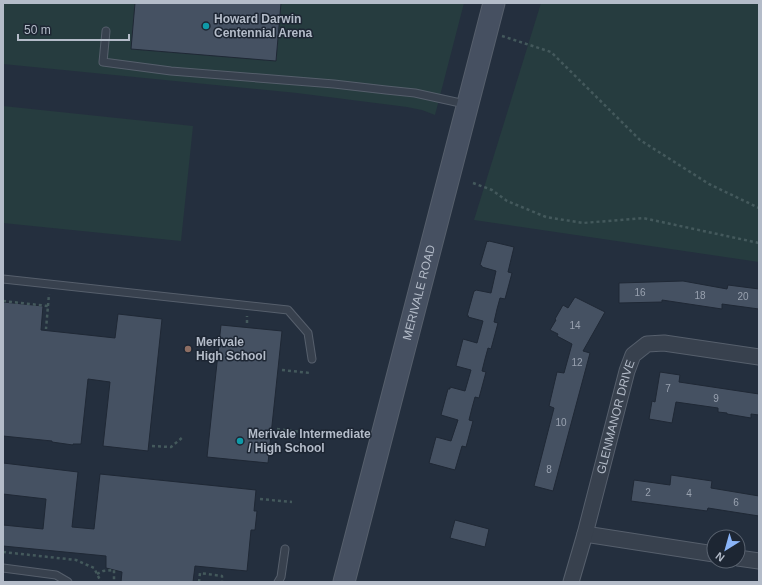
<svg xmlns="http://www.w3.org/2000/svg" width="762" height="585" font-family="Arial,sans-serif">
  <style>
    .green { fill: #263c3f }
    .building { fill: #455162; stroke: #1f2835 }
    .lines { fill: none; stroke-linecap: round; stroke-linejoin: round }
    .lane-casing { stroke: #565f6c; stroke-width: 9 }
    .street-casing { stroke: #565f6c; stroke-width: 17 }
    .secondary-casing { stroke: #565f6c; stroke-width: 23 }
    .path { stroke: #44595c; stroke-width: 2.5; stroke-dasharray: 3 3; stroke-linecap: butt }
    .lane { stroke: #38414e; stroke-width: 7 }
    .street { stroke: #38414e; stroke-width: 15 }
    .secondary { stroke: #465061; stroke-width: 21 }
    .culture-dot { fill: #0f9aa8; stroke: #1d2633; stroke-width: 1.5 }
    .education-dot { fill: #8d6e63; stroke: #1d2633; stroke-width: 1.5 }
    .labels { text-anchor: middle; stroke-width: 3; stroke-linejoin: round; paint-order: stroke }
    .number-label { font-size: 10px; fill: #98a1af }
    .poi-label { font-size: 12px; font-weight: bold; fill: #b4bcc9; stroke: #1d2633; text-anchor: start }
    .street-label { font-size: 12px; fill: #b4bcc9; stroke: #1d2633 }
  </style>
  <rect width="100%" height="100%" fill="#242f3e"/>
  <g class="green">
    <path d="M 3,3 L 464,3 L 435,115 L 422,110 L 407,107 L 297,93 L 3,64 Z"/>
    <path d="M 541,3 L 759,3 L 759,262 L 474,220 Z"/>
    <path d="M 3,106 L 193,126 L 181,241 L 3,223 Z"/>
  </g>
  <g class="building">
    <path d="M 135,3 L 281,3 L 276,61 L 131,49 Z"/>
    <path d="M 487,241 L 488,242 L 489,241 L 514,247 L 508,272 L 512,273 L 505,299 L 500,298 L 497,309 L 494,322 L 498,323 L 491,349 L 488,348 L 485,359 L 482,371 L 486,372 L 479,398 L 475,397 L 472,408 L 469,420 L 473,421 L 466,447 L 462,446 L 455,470 L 429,463 L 436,437 L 451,441 L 458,420 L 441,415 L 448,389 L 450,389 L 450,387 L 465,391 L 471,370 L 456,366 L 463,339 L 477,343 L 483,321 L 468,317 L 469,316 L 467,316 L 474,291 L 475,291 L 476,290 L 491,293 L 496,271 L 482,267 L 482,266 L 480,265 Z"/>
    <path d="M 683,281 L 727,289 L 728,285 L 759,289 L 759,309 L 722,304 L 722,309 L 662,300 L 662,302 L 619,303 L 619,283 Z"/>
    <path d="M 575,297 L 605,312 L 583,351 L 590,353 L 553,491 L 534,486 L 554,408 L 549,406 L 557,372 L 564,373 L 572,344 L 557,336 L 558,334 L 550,330 L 556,320 L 555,319 L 563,305 L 568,308 Z"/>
    <path d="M 3,302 L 43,306 L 41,330 L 115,338 L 118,314 L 162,319 L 148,451 L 103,446 L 110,382 L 88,379 L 81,444 L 73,444 L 73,445 L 52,442 L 52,441 L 3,436 Z"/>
    <path d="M 221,325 L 282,331 L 268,463 L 207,457 Z"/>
    <path d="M 660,372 L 680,375 L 679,382 L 759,394 L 759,415 L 751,414 L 751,418 L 727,414 L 727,413 L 718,412 L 718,408 L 676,402 L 672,423 L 649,419 L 652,401 L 655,402 Z"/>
    <path d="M 3,463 L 78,472 L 72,527 L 94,529 L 100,474 L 256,490 L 254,511 L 257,511 L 255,530 L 251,530 L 247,571 L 195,566 L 193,582 L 121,582 L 122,572 L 106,568 L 106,556 L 3,546 L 3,525 L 43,529 L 46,499 L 3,494 Z"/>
    <path d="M 671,475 L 712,481 L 711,488 L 759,496 L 759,516 L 708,508 L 707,511 L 631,501 L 634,480 L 670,485 Z"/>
    <path d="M 455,520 L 489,529 L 485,547 L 450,538 Z"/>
  </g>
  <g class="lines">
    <g class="lane-casing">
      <g id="lane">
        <path d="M 106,31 L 103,62 L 171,71 L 334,84 L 386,90 L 415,93 L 465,104"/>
        <path d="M 3,279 L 288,310 L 308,333 L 312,359"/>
        <path d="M 3,568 L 56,575 L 68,582"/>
        <path d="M 278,582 L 281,577 L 285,549"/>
      </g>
    </g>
    <g class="street-casing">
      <g id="street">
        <path d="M 585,534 L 714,554"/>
        <path d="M 738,558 L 759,561"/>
        <path id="s1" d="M 571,582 L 585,534 L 627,371 L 633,355 L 647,344 L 664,343 L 759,357"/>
      </g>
    </g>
    <g class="secondary-casing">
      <g id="secondary">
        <path id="s2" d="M 344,582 L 494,3"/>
      </g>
    </g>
    <g class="path">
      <path d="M 502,36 L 551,52 L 640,140 L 709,184 L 759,208"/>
      <path d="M 473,183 L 492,190 L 507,201 L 546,217 L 583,223 L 643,218 L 759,243"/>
      <path d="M 3,301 L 48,306 L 46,329"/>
      <path d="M 48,306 L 49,294"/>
      <path d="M 247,323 L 247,316"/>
      <path d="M 282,370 L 310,373"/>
      <path d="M 277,429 L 301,432"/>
      <path d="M 152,446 L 171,447 L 183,437"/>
      <path d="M 260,499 L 292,502"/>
      <path d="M 3,552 L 76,560 L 94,568 L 101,582"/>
      <path d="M 97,574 L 103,571 L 114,570 L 114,582"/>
      <path d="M 199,582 L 200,573 L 222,576 L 222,582"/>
    </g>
    <use href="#lane" class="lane"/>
    <use href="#street" class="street"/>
    <use href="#secondary" class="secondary"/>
  </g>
  <g class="culture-dot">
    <circle cx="206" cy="26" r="4"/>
    <circle cx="240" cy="441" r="4"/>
  </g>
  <circle class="education-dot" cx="188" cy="349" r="4"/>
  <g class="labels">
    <g class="number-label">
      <text x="640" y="296">16</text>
      <text x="700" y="299">18</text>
      <text x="743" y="300">20</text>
      <text x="575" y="329">14</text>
      <text x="577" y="366">12</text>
      <text x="668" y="392">7</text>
      <text x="716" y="402">9</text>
      <text x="561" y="426">10</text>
      <text x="549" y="473">8</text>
      <text x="648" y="496">2</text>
      <text x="689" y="497">4</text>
      <text x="736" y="506">6</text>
    </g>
    <g class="poi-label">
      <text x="214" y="23">Howard Darwin<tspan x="214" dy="14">Centennial Arena</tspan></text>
      <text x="196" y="346">Merivale<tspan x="196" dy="14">High School</tspan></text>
      <text x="248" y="438">Merivale Intermediate<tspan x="248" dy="14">/ High School</tspan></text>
    </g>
    <g class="street-label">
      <text dy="4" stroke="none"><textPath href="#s2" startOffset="299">MERIVALE ROAD</textPath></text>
      <text dy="4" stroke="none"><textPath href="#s1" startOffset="171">GLENMANOR DRIVE</textPath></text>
    </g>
  </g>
  <rect width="762" height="585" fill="none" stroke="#b4bcc9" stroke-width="8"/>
  <g transform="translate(726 549) rotate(217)"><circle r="19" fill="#1d2633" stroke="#59626f"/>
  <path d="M0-3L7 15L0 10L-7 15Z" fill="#8ab4f8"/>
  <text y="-6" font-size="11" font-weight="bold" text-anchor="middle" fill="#b4bcc9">N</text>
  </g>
  <path d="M18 34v6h111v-6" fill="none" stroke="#b4bcc9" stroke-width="2"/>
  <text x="24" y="34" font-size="12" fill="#b4bcc9" stroke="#1d2633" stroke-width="3" paint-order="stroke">50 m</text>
</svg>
